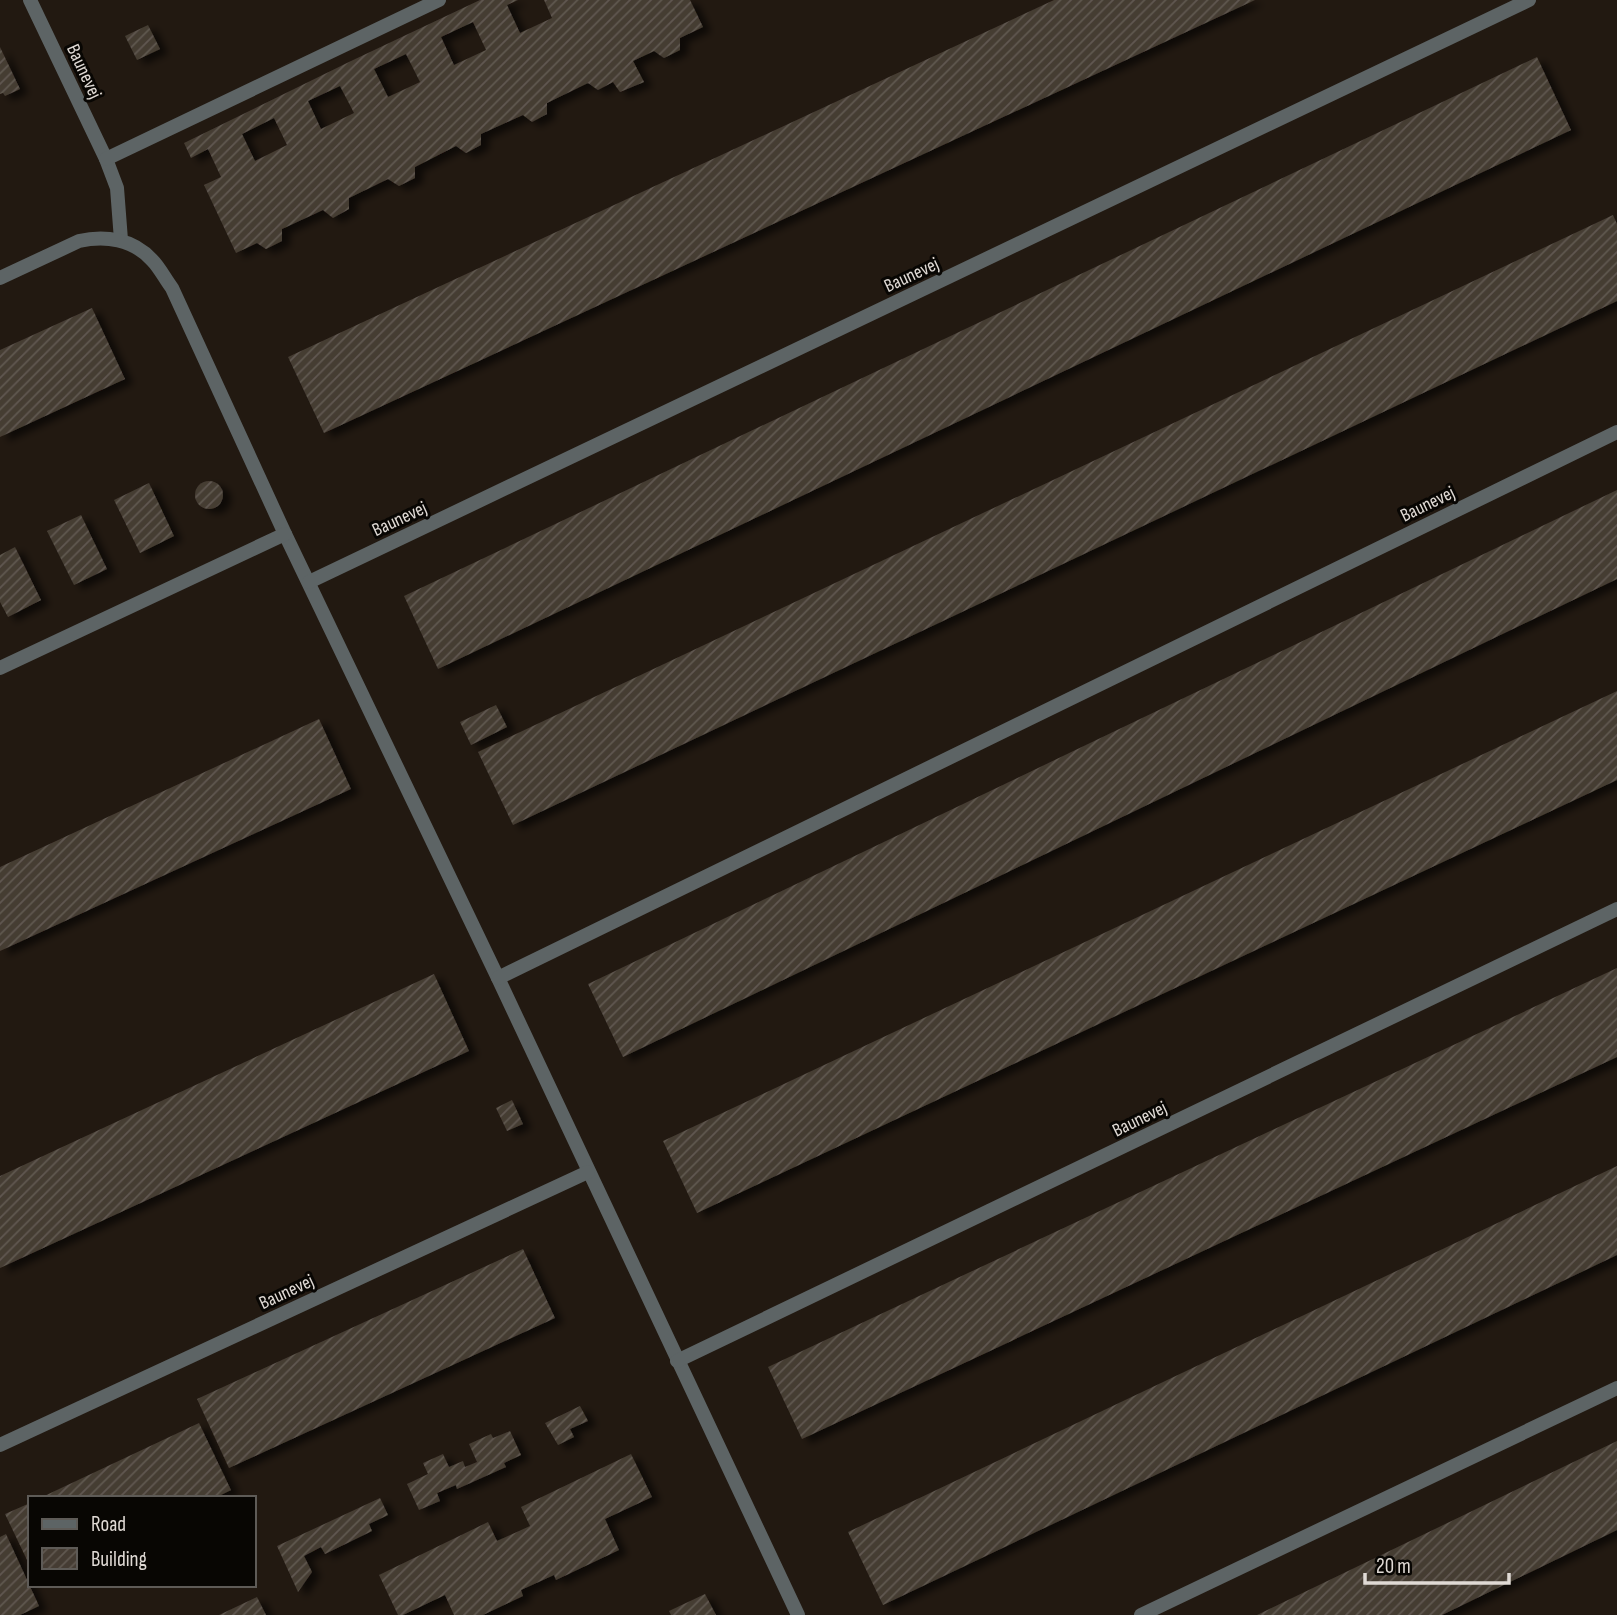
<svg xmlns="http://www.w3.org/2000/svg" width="1617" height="1615" font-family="'Sofia Sans Condensed',sans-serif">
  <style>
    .building { fill: url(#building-hatch); fill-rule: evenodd; filter: url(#shadow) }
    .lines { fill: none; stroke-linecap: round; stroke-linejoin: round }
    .street { stroke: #5d6465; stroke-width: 14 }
    .labels { text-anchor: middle; stroke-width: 6; stroke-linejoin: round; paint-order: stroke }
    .street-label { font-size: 19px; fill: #e0dad5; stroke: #080603 }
  </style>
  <defs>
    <pattern id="building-hatch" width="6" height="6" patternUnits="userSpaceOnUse" patternTransform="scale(1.75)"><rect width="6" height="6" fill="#453c33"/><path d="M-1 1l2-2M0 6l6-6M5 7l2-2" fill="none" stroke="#605850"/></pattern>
    <filter id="shadow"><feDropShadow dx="8" dy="4.5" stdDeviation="3.5" flood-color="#0009"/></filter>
  </defs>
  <rect width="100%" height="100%" fill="#221911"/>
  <g class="building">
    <path d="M 480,0 L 518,0 L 507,5 L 520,33 L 552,18 L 544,0 L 690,0 L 703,27 L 680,38 L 680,50 L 664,58 L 654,51 L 633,61 L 644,82 L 620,92 L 613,82 L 598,90 L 588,83 L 547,103 L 547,114 L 532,122 L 523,115 L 481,134 L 481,145 L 466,153 L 456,146 L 415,167 L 415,178 L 399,186 L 388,179 L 349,198 L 349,209 L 333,218 L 323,210 L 282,229 L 282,241 L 266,249 L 257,243 L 236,253 L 204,185 L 221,177 L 208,149 L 191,158 L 184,143 L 351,61 ZM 473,22 L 486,50 L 454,65 L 441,37 ZM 406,54 L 420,82 L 388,97 L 374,69 ZM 340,86 L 354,113 L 321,129 L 308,101 ZM 274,118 L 287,145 L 255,161 L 242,134 Z"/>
    <path d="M 1054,0 L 1255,0 L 324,433 L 288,357 Z"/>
    <path d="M 148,25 L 160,49 L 137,60 L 125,36 Z"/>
    <path d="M 0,47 L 20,89 L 5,96 L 3,93 L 0,94 Z"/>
    <path d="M 1537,57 L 1571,130 L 438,669 L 404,596 Z"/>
    <path d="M 1613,215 L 1617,224 L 1617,301 L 513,825 L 478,752 Z"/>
    <path d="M 92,308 L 125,379 L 0,437 L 0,350 Z"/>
    <circle cx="209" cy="495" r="14"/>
    <path d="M 149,483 L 174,536 L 140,553 L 114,500 Z"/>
    <path d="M 1617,490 L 1617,579 L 623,1057 L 588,984 Z"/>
    <path d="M 81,515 L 107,569 L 74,585 L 47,531 Z"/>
    <path d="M 15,547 L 41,600 L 8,617 L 0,602 L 0,555 Z"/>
    <path d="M 1617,691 L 1617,780 L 697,1213 L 663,1141 Z"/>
    <path d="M 496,705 L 507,727 L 471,745 L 460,722 Z"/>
    <path d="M 319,719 L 351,789 L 0,951 L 0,867 Z"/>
    <path d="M 1617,968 L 1617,1057 L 802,1439 L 768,1367 Z"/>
    <path d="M 434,974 L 469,1051 L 0,1268 L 0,1176 Z"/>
    <path d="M 512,1100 L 523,1124 L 507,1131 L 496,1108 Z"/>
    <path d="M 1617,1166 L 1617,1255 L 883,1605 L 848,1532 Z"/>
    <path d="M 523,1249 L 555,1318 L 229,1468 L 197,1399 Z"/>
    <path d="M 580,1406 L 588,1421 L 570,1429 L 574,1437 L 558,1445 L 545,1423 Z"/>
    <path d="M 199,1423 L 231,1490 L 215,1498 L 40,1498 Z"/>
    <path d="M 510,1431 L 521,1455 L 504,1463 L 506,1467 L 457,1489 L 456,1485 L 437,1493 L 440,1501 L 419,1510 L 407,1484 L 428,1474 L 423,1463 L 443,1454 L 449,1467 L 463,1461 L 465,1467 L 477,1462 L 469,1444 L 491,1434 L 493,1438 Z"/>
    <path d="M 1617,1441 L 1617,1530 L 1442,1615 L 1257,1615 Z"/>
    <path d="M 631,1454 L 652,1497 L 605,1519 L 619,1550 L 556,1580 L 554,1575 L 521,1590 L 523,1596 L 483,1615 L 454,1615 L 445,1595 L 403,1615 L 398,1615 L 379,1575 L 488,1522 L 497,1541 L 530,1526 L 521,1507 Z"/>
    <path d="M 380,1498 L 388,1515 L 369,1524 L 372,1531 L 325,1554 L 321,1547 L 304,1556 L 312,1572 L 298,1592 L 277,1546 Z"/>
    <path d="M 30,1503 L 30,1566 L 5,1514 Z"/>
    <path d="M 6,1534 L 39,1606 L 20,1615 L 0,1615 L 0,1537 Z"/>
    <path d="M 705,1594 L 716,1615 L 671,1615 L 669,1611 Z"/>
    <path d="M 257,1597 L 266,1615 L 219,1615 Z"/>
  </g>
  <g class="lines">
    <g class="street">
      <path d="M 30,0 L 106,159 L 117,188 L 121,240"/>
      <path d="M 106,159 L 439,0"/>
      <path d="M 0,278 L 79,241 C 105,235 133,239 152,260 C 160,268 165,279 172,288 L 285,534 L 498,978 L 798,1615"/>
      <path d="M 309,582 L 1529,0"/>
      <path d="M 0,668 L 285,534"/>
      <path d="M 498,978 L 1617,432"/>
      <path d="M 677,1361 L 1617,909"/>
      <path d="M 0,1445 L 588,1172"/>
      <path d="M 1141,1615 L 1617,1388"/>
    </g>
  </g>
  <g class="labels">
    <g class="street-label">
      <text transform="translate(85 71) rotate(65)" y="7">Baunevej</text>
      <text transform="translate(911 274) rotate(-25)" y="7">Baunevej</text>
      <text transform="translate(1427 503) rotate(-26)" y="7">Baunevej</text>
      <text transform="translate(399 518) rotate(-25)" y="7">Baunevej</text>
      <text transform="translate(1139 1118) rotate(-26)" y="7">Baunevej</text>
      <text transform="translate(286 1291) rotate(-25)" y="7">Baunevej</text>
    </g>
  </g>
  <rect x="28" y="1496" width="228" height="91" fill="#080603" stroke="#5e5b57" stroke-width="2"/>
  <rect x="42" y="1519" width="35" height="10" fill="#5d6465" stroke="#5e5b57" stroke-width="2"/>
  <text x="91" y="1531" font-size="21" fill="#e0dad5">Road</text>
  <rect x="42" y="1548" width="35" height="21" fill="url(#building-hatch)" stroke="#5e5b57" stroke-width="2"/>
  <text x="91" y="1566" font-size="21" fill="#e0dad5">Building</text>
  <path d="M1365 1573v10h144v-10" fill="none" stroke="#e0dad5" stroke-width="3.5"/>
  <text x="1376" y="1573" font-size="21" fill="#e0dad5" stroke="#080603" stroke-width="5" paint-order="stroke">20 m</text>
</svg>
